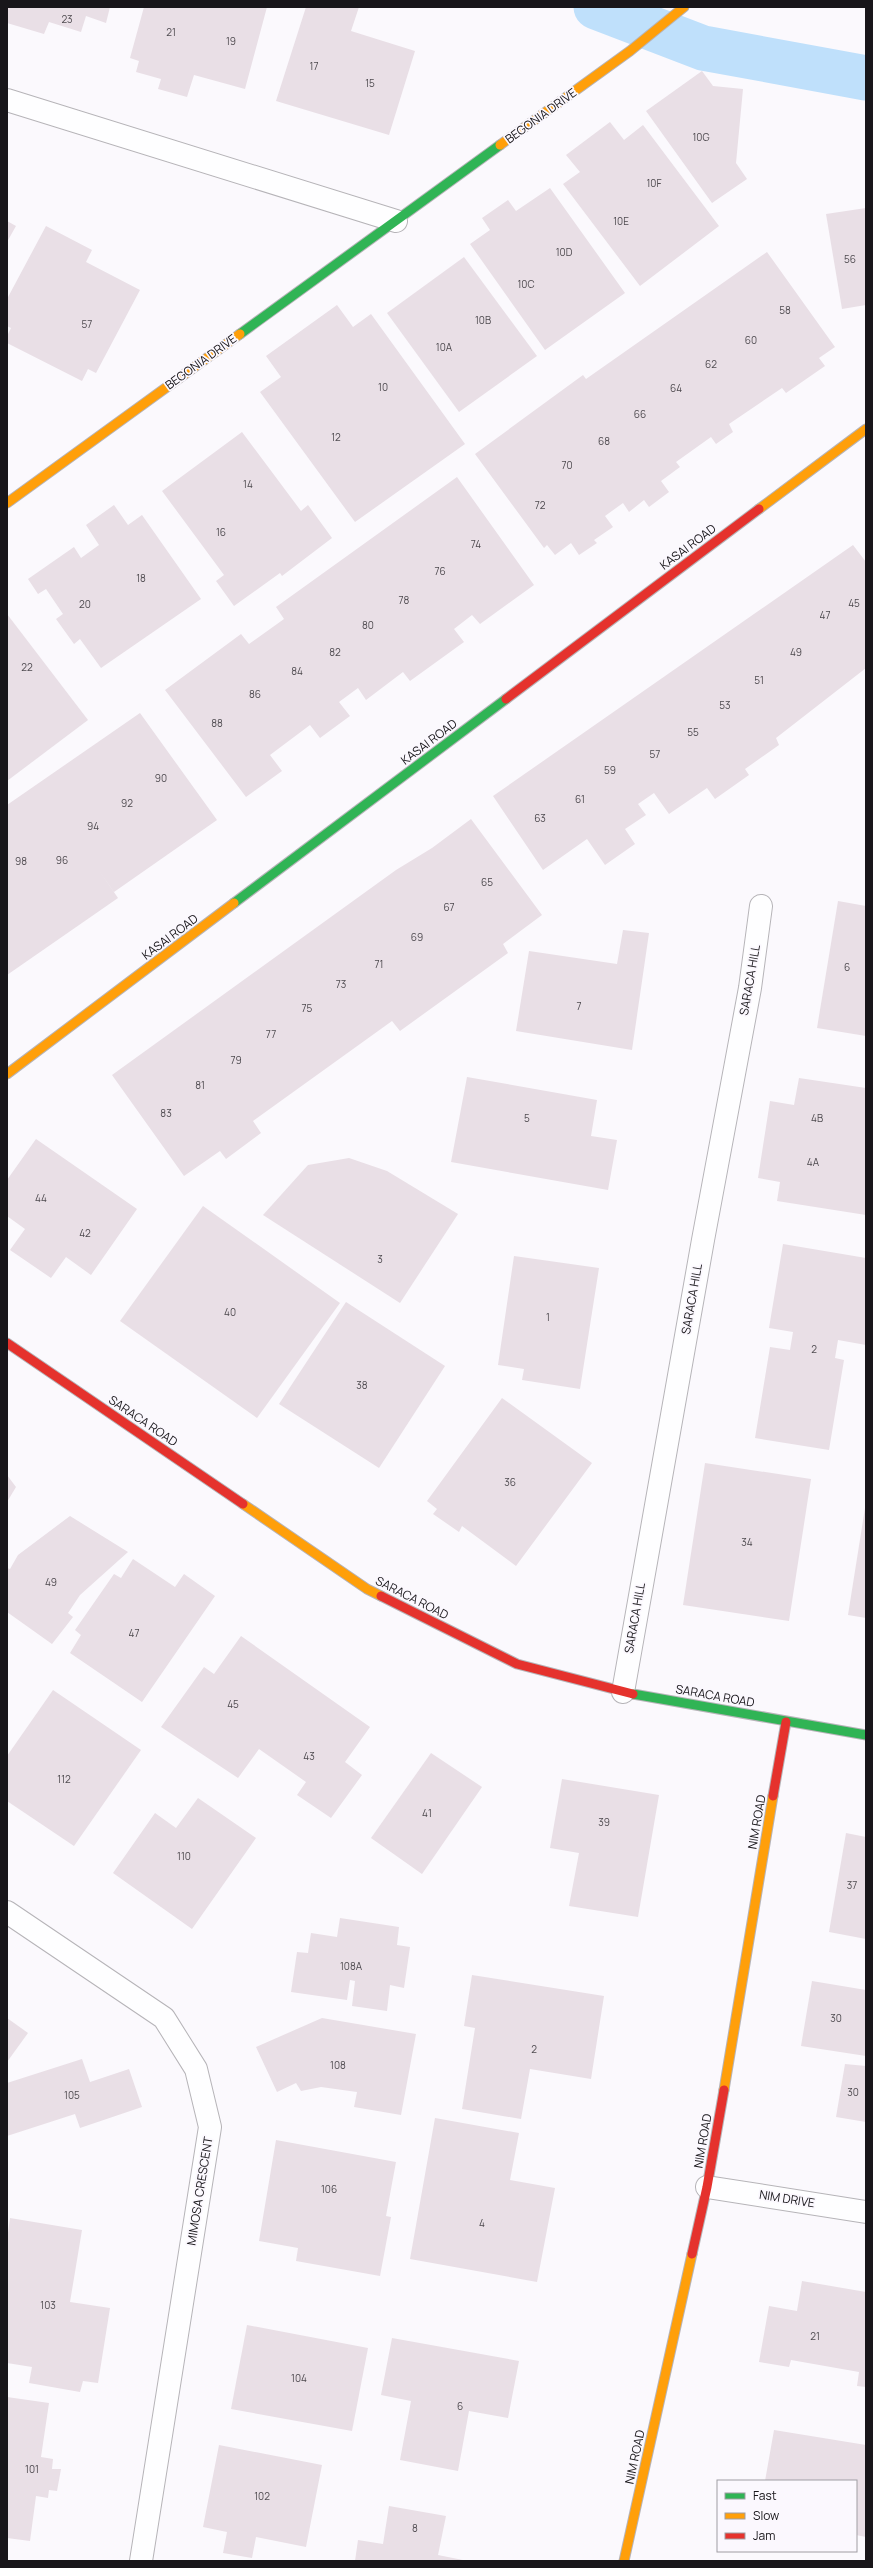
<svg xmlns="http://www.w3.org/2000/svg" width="873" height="2568" font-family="Manrope,sans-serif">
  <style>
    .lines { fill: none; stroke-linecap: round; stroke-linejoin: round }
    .canal { stroke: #bfe0fb; stroke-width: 45 }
    .building { fill: #e9dfe6 }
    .street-casing { stroke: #b6b4b8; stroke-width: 24 }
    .fast-casing { stroke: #b6b4b8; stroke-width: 11 }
    .slow-casing { stroke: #b6b4b8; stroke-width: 11 }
    .jam-casing { stroke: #b6b4b8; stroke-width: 11 }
    .street { stroke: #fefeff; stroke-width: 22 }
    .fast { stroke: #30b455; stroke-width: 9 }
    .slow { stroke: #ff9f0a; stroke-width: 9 }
    .jam { stroke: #e5322d; stroke-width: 9 }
    .labels { text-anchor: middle; stroke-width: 3.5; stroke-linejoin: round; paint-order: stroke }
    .number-label { font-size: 10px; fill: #4e4a4f }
    .street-label { font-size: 12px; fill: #18161a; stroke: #fbf8fe }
  </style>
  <rect width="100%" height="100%" fill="#fbf9fd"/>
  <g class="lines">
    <path class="canal" d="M 596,7 L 703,48 L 866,78"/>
  </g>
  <g class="building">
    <path d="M 7,7 L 110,7 L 106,23 L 86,16 L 81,32 L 49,22 L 44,34 L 7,23 Z"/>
    <path d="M 144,7 L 267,7 L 245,89 L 194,75 L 187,97 L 158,89 L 161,79 L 136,72 L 139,61 L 130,58 Z"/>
    <path d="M 306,7 L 359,7 L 351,31 L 415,51 L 389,135 L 276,101 Z"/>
    <path d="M 702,71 L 713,86 L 743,89 L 736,163 L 747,179 L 712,203 L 646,111 Z"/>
    <path d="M 610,122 L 624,140 L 643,125 L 719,226 L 640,286 L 563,184 L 580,172 L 566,155 Z"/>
    <path d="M 550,188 L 625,293 L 545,350 L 470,244 L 490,230 L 482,218 L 508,200 L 516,211 Z"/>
    <path d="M 866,208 L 866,305 L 842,309 L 826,214 Z"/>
    <path d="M 7,221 L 16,226 L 7,242 Z"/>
    <path d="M 46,226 L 92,250 L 86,262 L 140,290 L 96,373 L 88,369 L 82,381 L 7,343 L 7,336 L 11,328 L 7,326 L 7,299 Z"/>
    <path d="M 767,252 L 835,347 L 819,358 L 825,366 L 786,393 L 782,388 L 729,424 L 733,432 L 716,444 L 711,437 L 676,462 L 680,467 L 661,481 L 669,492 L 649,507 L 644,500 L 629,512 L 623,503 L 605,516 L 613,527 L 594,540 L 597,543 L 579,555 L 571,543 L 555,555 L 547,545 L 544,548 L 475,454 L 583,375 L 586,379 Z"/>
    <path d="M 464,257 L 537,356 L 459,412 L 387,313 Z"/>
    <path d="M 337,305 L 353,327 L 371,314 L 465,444 L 355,522 L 260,392 L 281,377 L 266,356 Z"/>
    <path d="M 242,432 L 301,511 L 308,505 L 332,538 L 282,576 L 280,573 L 234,606 L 216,581 L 224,575 L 162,491 Z"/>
    <path d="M 457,477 L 534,585 L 480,624 L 472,615 L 454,629 L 464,642 L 410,681 L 403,672 L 366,700 L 358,688 L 339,702 L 350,716 L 320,738 L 310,725 L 270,755 L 282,771 L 246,797 L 165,690 L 241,634 L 249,644 L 284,619 L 276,607 Z"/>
    <path d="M 114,505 L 128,525 L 142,515 L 201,599 L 101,668 L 80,639 L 74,644 L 56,619 L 63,614 L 46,589 L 38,594 L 28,579 L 74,547 L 81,558 L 99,545 L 86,525 Z"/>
    <path d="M 853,545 L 866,562 L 866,668 L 776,738 L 779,745 L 745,769 L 749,775 L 715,799 L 707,788 L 669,814 L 654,793 L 638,804 L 646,815 L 625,829 L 635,844 L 605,865 L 587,839 L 543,870 L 493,796 Z"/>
    <path d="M 7,614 L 88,720 L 7,781 Z"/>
    <path d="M 140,713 L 217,820 L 114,892 L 96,866 L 118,898 L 7,975 L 7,805 Z"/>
    <path d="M 471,819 L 542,915 L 503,944 L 508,953 L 400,1031 L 392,1021 L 253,1121 L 261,1133 L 226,1159 L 220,1151 L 184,1176 L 112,1075 L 396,870 L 432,848 Z"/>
    <path d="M 838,901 L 866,906 L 866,1036 L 817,1028 Z"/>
    <path d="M 623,930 L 649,933 L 632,1050 L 516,1031 L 529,951 L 617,964 Z"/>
    <path d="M 467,1077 L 597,1100 L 591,1136 L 617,1140 L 608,1190 L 451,1162 Z"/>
    <path d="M 799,1078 L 866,1088 L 866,1215 L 777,1201 L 780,1182 L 758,1178 L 770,1101 L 794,1105 Z"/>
    <path d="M 36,1139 L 137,1209 L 91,1275 L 66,1257 L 51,1278 L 10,1250 L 25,1229 L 7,1216 L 7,1180 Z"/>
    <path d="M 349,1158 L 387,1171 L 458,1214 L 400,1303 L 263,1215 L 308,1165 Z"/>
    <path d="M 203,1206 L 340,1303 L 257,1418 L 120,1321 Z"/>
    <path d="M 783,1244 L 866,1258 L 866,1345 L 838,1340 L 835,1358 L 844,1360 L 829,1450 L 755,1438 L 770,1347 L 790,1350 L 793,1332 L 769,1328 Z"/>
    <path d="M 514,1256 L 599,1268 L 580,1389 L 522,1380 L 524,1369 L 498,1365 Z"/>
    <path d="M 346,1302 L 445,1366 L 379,1468 L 279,1404 Z"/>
    <path d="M 502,1398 L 592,1463 L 516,1566 L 462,1526 L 459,1532 L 433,1514 L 437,1509 L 427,1501 Z"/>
    <path d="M 705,1463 L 811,1479 L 789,1621 L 683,1605 Z"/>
    <path d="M 7,1475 L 16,1487 L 7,1502 Z"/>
    <path d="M 865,1508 L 866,1508 L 866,1618 L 848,1615 Z"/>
    <path d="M 70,1516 L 128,1552 L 80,1595 L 68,1613 L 73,1617 L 52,1644 L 7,1612 L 7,1568 L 10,1569 L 18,1555 Z"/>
    <path d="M 133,1559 L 175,1587 L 184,1574 L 215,1596 L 142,1702 L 70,1653 L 81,1635 L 75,1630 L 114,1574 L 121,1578 Z"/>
    <path d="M 241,1636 L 370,1727 L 345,1762 L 362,1775 L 331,1818 L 297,1795 L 306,1782 L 259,1749 L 238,1778 L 161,1727 L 204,1667 L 214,1674 Z"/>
    <path d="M 53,1690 L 141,1750 L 74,1846 L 7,1801 L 7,1756 Z"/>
    <path d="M 431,1753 L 482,1787 L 422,1874 L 371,1838 Z"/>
    <path d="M 562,1779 L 659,1795 L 638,1917 L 569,1906 L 579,1853 L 550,1848 Z"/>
    <path d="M 198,1798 L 256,1838 L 192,1929 L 113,1873 L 155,1813 L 176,1828 Z"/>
    <path d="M 846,1833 L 866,1837 L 866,1939 L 829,1932 Z"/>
    <path d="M 340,1918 L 399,1927 L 397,1945 L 410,1947 L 404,1988 L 390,1985 L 387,2011 L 352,2006 L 355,1981 L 350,1980 L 347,2000 L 291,1992 L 297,1952 L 308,1953 L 311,1933 L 337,1937 Z"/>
    <path d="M 472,1975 L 604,1996 L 591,2079 L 530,2069 L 521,2119 L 462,2109 L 475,2028 L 464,2026 Z"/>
    <path d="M 812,1981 L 866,1990 L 866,2056 L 801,2046 Z"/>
    <path d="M 7,2018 L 28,2033 L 7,2062 Z"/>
    <path d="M 322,2018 L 416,2034 L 401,2115 L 354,2107 L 357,2092 L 321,2087 L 301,2091 L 296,2083 L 277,2092 L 256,2047 Z"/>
    <path d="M 82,2059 L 90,2082 L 129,2069 L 142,2107 L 80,2128 L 75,2114 L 7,2136 L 7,2083 Z"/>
    <path d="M 845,2064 L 866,2066 L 866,2122 L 836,2117 Z"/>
    <path d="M 435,2118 L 519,2133 L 510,2180 L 555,2188 L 537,2282 L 410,2259 Z"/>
    <path d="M 276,2140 L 396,2162 L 386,2216 L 391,2217 L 380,2276 L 296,2261 L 298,2248 L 259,2241 Z"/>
    <path d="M 10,2218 L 82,2230 L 70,2302 L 110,2308 L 98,2383 L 83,2381 L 80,2392 L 29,2383 L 32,2367 L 7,2363 L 7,2240 Z"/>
    <path d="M 802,2281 L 866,2292 L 866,2387 L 857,2386 L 859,2372 L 791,2360 L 789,2367 L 759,2362 L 769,2306 L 797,2311 Z"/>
    <path d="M 247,2325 L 368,2348 L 352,2431 L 231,2409 Z"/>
    <path d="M 392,2338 L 519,2361 L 508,2418 L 469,2411 L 458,2471 L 400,2460 L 411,2401 L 381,2395 Z"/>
    <path d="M 7,2397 L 49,2403 L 41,2457 L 53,2459 L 52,2469 L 61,2469 L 57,2491 L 49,2490 L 48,2498 L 36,2496 L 30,2541 L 7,2538 Z"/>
    <path d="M 774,2430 L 866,2445 L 866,2537 L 856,2535 L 856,2481 L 765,2481 Z"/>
    <path d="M 219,2445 L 322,2465 L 306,2547 L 256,2537 L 252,2558 L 223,2553 L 227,2532 L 203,2527 Z"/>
    <path d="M 389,2506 L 446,2516 L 438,2555 L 468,2561 L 355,2561 L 358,2540 L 383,2544 Z"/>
  </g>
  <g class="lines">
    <g class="street-casing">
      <g id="street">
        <path d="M 7,100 L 396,221"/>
        <path d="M 623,1692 L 703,1240 L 750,988 L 761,906"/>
        <path d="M 7,1912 L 164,2018 L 196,2069 L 210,2127 L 141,2561"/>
        <path d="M 707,2187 L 866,2212"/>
      </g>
    </g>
    <g class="fast-casing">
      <g id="fast">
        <path d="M 240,334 L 500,145"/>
        <path d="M 234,903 L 506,699"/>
        <path d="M 633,1694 L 866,1735"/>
      </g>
    </g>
    <g class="slow-casing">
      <g id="slow">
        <path d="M 500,145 L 630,51 L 684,7"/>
        <path d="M 7,503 L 240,334"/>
        <path d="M 759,509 L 866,429"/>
        <path d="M 7,1074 L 234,903"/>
        <path d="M 243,1504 L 367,1589 L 381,1596"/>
        <path d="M 724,2090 L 773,1796"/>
        <path d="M 624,2561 L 692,2254"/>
      </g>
    </g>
    <g class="jam-casing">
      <g id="jam">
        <path d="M 506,699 L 759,509"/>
        <path d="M 7,1343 L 243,1504"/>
        <path d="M 381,1596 L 517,1664 L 633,1694"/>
        <path d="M 773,1796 L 786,1722"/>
        <path d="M 692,2254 L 707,2187 L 724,2090"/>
      </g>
    </g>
    <use href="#street" class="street"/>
    <use href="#fast" class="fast"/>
    <use href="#slow" class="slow"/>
    <use href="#jam" class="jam"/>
  </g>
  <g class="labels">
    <g class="number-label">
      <text x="67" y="23">23</text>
      <text x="171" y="36">21</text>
      <text x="231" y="45">19</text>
      <text x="314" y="70">17</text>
      <text x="370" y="87">15</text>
      <text x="701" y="141">10G</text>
      <text x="654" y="187">10F</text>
      <text x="621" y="225">10E</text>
      <text x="564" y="256">10D</text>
      <text x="850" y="263">56</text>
      <text x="526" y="288">10C</text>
      <text x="785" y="314">58</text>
      <text x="483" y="324">10B</text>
      <text x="87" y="328">57</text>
      <text x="751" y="344">60</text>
      <text x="444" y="351">10A</text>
      <text x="711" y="368">62</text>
      <text x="383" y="391">10</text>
      <text x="676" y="392">64</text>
      <text x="640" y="418">66</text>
      <text x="336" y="441">12</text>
      <text x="604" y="445">68</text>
      <text x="567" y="469">70</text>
      <text x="248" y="488">14</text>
      <text x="540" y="509">72</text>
      <text x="221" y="536">16</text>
      <text x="476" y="548">74</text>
      <text x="440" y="575">76</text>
      <text x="141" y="582">18</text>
      <text x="404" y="604">78</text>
      <text x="854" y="607">45</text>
      <text x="85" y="608">20</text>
      <text x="825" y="619">47</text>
      <text x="368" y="629">80</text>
      <text x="335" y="656">82</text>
      <text x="796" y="656">49</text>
      <text x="27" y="671">22</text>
      <text x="297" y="675">84</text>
      <text x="759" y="684">51</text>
      <text x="255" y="698">86</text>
      <text x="725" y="709">53</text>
      <text x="217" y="727">88</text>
      <text x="693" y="736">55</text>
      <text x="655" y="758">57</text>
      <text x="610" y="774">59</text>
      <text x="161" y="782">90</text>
      <text x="580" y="803">61</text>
      <text x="127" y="807">92</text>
      <text x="540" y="822">63</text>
      <text x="93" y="830">94</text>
      <text x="62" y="864">96</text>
      <text x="21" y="865">98</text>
      <text x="487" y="886">65</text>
      <text x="449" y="911">67</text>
      <text x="417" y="941">69</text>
      <text x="379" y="968">71</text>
      <text x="847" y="971">6</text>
      <text x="341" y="988">73</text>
      <text x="579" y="1010">7</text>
      <text x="307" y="1012">75</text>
      <text x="271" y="1038">77</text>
      <text x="236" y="1064">79</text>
      <text x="200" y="1089">81</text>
      <text x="166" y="1117">83</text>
      <text x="527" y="1122">5</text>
      <text x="817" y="1122">4B</text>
      <text x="813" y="1166">4A</text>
      <text x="41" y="1202">44</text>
      <text x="85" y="1237">42</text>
      <text x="380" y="1263">3</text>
      <text x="230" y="1316">40</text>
      <text x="548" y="1321">1</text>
      <text x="814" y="1353">2</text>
      <text x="362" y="1389">38</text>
      <text x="510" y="1486">36</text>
      <text x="747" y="1546">34</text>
      <text x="51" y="1586">49</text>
      <text x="134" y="1637">47</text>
      <text x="233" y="1708">45</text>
      <text x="309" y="1760">43</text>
      <text x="64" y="1783">112</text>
      <text x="427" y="1817">41</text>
      <text x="604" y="1826">39</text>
      <text x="184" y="1860">110</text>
      <text x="852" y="1889">37</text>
      <text x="351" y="1970">108A</text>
      <text x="836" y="2022">30</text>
      <text x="534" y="2053">2</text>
      <text x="338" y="2069">108</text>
      <text x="853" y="2096">30</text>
      <text x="72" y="2099">105</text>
      <text x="329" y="2193">106</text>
      <text x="482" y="2227">4</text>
      <text x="48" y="2309">103</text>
      <text x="815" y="2340">21</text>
      <text x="299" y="2382">104</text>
      <text x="460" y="2410">6</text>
      <text x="32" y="2473">101</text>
      <text x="262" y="2500">102</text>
      <text x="415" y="2532">8</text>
    </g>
    <g class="street-label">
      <text transform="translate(541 116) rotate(-36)" y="4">BEGONIA DRIVE</text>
      <text transform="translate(201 362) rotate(-36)" y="4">BEGONIA DRIVE</text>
      <text transform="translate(688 547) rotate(-37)" y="4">KASAI ROAD</text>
      <text transform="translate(429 742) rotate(-37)" y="4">KASAI ROAD</text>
      <text transform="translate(170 937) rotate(-37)" y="4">KASAI ROAD</text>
      <text transform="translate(750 980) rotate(-80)" y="4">SARACA HILL</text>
      <text transform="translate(692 1299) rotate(-80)" y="4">SARACA HILL</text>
      <text transform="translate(143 1421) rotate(34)" y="4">SARACA ROAD</text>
      <text transform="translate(412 1598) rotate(27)" y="4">SARACA ROAD</text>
      <text transform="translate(635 1618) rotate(-80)" y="4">SARACA HILL</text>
      <text transform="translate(715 1696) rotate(10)" y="4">SARACA ROAD</text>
      <text transform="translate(757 1822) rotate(-80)" y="4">NIM ROAD</text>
      <text transform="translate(703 2141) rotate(-80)" y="4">NIM ROAD</text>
      <text transform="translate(200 2191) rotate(-81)" y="4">MIMOSA CRESCENT</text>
      <text transform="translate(787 2199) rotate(9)" y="4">NIM DRIVE</text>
      <text transform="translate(635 2457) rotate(-78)" y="4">NIM ROAD</text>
    </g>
  </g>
  <rect width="873" height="2568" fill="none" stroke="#18161a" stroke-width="16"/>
  <rect x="717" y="2480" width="140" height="72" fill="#fbf8fe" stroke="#a09ea3"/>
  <rect x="725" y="2493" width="20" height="6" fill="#30b455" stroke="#a09ea3"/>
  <text x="753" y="2500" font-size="12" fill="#18161a">Fast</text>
  <rect x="725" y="2513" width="20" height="6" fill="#ff9f0a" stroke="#a09ea3"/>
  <text x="753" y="2520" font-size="12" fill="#18161a">Slow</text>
  <rect x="725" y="2533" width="20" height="6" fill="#e5322d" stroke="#a09ea3"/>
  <text x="753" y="2540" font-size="12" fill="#18161a">Jam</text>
</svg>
